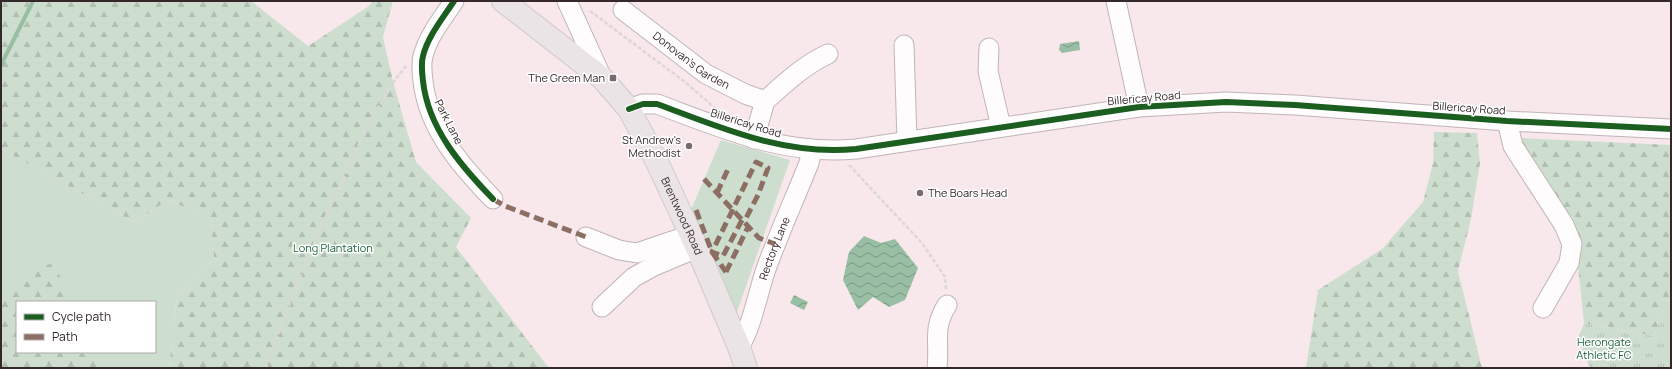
<svg xmlns="http://www.w3.org/2000/svg" width="1672" height="369" font-family="Manrope,sans-serif">
  <style>
    .green { fill: #cddecf; fill-rule: evenodd }
    .forest { fill: url(#forest-firs) }
    .park { fill: url(#park-tufts) }
    .water { fill: url(#water-waves) }
    .lines { fill: none; stroke-linecap: round; stroke-linejoin: round }
    .stream { stroke: #98bea4; stroke-width: 4 }
    .minor-casing { stroke: #c0b4b7; stroke-width: 21 }
    .major-casing { stroke: #d0c8c9; stroke-width: 24 }
    .path { stroke: #dcd7d8; stroke-width: 2.5; stroke-dasharray: 4 2; stroke-linecap: butt }
    .minor { stroke: #fefcfc; stroke-width: 19 }
    .major { stroke: #ebe4e6; stroke-width: 22 }
    .quiet { stroke: #8d6e63; stroke-width: 5; stroke-dasharray: 10 5; stroke-linecap: butt }
    .cycleway-casing { stroke: #fff; stroke-width: 8 }
    .cycleway { stroke: #1b5e20; stroke-width: 6 }
    .poi-dot { fill: #796b6f; stroke: #fff; stroke-width: 1.5 }
    .labels { text-anchor: middle; stroke-width: 3; stroke-linejoin: round; paint-order: stroke }
    .street-label { font-size: 11px; fill: #35282b; stroke: #fff }
    .poi-label { font-size: 11px; fill: #35282b; stroke: #fff; text-anchor: end }
    .park-label { font-size: 11px; fill: #1e643d; stroke: #fff }
  </style>
  <defs>
    <pattern id="forest-firs" width="22" height="20" patternUnits="userSpaceOnUse"><rect width="22" height="20" fill="#cddecf"/><path d="M5 1l3.5 6h-7zM16 11l3.5 6h-7z" fill="#b1beb2"/></pattern>
    <pattern id="park-tufts" width="24" height="20" patternUnits="userSpaceOnUse"><rect width="24" height="20" fill="#cddecf"/><path d="M3 7l-1-3M5 7V3M7 7l1-3M15 17l-1-3M17 17v-4M19 17l1-3" fill="none" stroke="#b1beb2"/></pattern>
    <pattern id="water-waves" width="16" height="10" patternUnits="userSpaceOnUse"><rect width="16" height="10" fill="#98bea4"/><path d="M0 5q4-4 8 0t8 0" fill="none" stroke="#7d9a86"/></pattern>
  </defs>
  <rect width="100%" height="100%" fill="#f8e8ec"/>
  <g class="green">
    <path d="M 721,140 L 790,160 L 737,312 L 690,212 Z"/>
    <path d="M 1,149 L 134,222 L 168,200 L 211,219 L 214,259 L 177,296 L 169,368 L 1,368 ZM 17,302 L 155,302 L 155,352 L 17,352 Z"/>
  </g>
  <g class="forest">
    <path d="M 1,1 L 251,1 L 308,46 L 369,6 L 373,1 L 393,1 L 383,37 L 393,82 L 416,162 L 471,218 L 456,247 L 549,368 L 169,368 L 177,296 L 214,259 L 211,219 L 168,200 L 134,222 L 1,149 Z"/>
    <path d="M 1434,132 L 1477,133 L 1480,163 L 1471,219 L 1458,271 L 1482,368 L 1306,368 L 1318,290 L 1382,249 L 1423,202 L 1433,163 Z"/>
    <path d="M 1521,138 L 1671,145 L 1671,293 L 1654,336 L 1584,323 L 1573,218 L 1552,198 L 1528,167 Z"/>
    <path d="M 51,263 L 78,302 L 17,302 L 17,352 L 100,352 L 98,368 L 1,368 L 1,293 Z"/>
  </g>
  <path class="park" d="M 1671,293 L 1671,368 L 1590,368 L 1578,339 L 1584,323 L 1654,336 Z"/>
  <g class="water">
    <path d="M 1079,41 L 1080,50 L 1062,53 L 1059,50 L 1060,44 Z"/>
    <path d="M 864,236 L 881,243 L 895,239 L 918,268 L 905,300 L 889,307 L 873,297 L 858,310 L 843,280 L 849,252 Z"/>
    <path d="M 794,295 L 808,302 L 804,310 L 790,303 Z"/>
  </g>
  <g class="lines">
    <path class="stream" d="M 1,65 L 33,1"/>
    <g class="minor-casing">
      <g id="minor">
        <path d="M 454,1 C 443,18 428,36 423,56 C 421,63 422,73 423,81 C 428,128 461,166 493,199"/>
        <path d="M 567,1 L 602,78"/>
        <path d="M 1116,1 L 1139,107"/>
        <path id="s1" d="M 623,10 L 706,74 L 745,94 L 765,101 C 785,83 804,65 828,54"/>
        <path d="M 904,45 L 907,141"/>
        <path d="M 989,48 L 988,71 L 1001,127"/>
        <path d="M 629,109 L 643,104 L 657,104 C 722,128 784,156 856,149 L 1139,107 L 1226,102 L 1295,105 L 1507,121 L 1671,129"/>
        <path d="M 1507,121 L 1513,146 L 1564,225 L 1572,244 L 1569,263 L 1543,308"/>
        <path d="M 754,139 L 765,101"/>
        <path d="M 586,237 L 619,250 L 637,253 L 690,235"/>
        <path d="M 602,307 L 634,277 L 654,266 L 697,248"/>
        <path id="s2" d="M 739,347 C 752,327 758,292 766,269 C 779,233 795,198 809,163 L 812,150"/>
        <path d="M 937,368 C 940,342 932,329 947,305"/>
      </g>
    </g>
    <g class="major-casing">
      <g id="major">
        <path id="s3" d="M 503,1 L 602,78 L 629,109 L 657,162 L 697,248 L 739,347 L 746,368"/>
      </g>
    </g>
    <g class="path">
      <path d="M 590,11 L 685,82 L 715,108"/>
      <path d="M 849,165 L 922,243 L 945,277 L 946,290"/>
      <path d="M 266,368 C 290,299 318,232 349,166 C 365,132 381,96 406,66"/>
    </g>
    <use href="#minor" class="minor"/>
    <use href="#major" class="major"/>
    <g class="quiet">
      <path d="M 704,179 L 759,238 L 775,244"/>
      <path d="M 717,193 L 728,169"/>
      <path d="M 493,199 L 505,206 L 586,237"/>
      <path d="M 696,210 L 712,252 L 726,272"/>
      <path d="M 742,220 L 723,256 L 712,252 L 756,162 L 768,168 L 758,195 L 744,222"/>
      <path d="M 726,272 L 748,227"/>
    </g>
    <g class="cycleway-casing">
      <g id="cycleway">
        <path d="M 454,1 C 443,18 428,36 423,56 C 421,63 422,73 423,81 C 428,128 461,166 493,199"/>
        <path d="M 629,109 L 643,104 L 657,104 C 722,128 784,156 856,149 L 1139,107 L 1226,102 L 1295,105 L 1507,121 L 1671,129"/>
      </g>
    </g>
    <use href="#cycleway" class="cycleway"/>
  </g>
  <g class="poi-dot">
    <rect x="609" y="74" width="8" height="8" rx="2"/>
    <circle cx="689" cy="146" r="4"/>
    <circle cx="920" cy="193" r="4"/>
  </g>
  <g class="labels">
    <g class="street-label">
      <text dy="4" stroke="none"><textPath href="#s1" startOffset="85">Donovan's Garden</textPath></text>
      <text transform="translate(1144 98) rotate(-5)" y="4">Billericay Road</text>
      <text transform="translate(1469 108) rotate(4)" y="4">Billericay Road</text>
      <text transform="translate(449 122) rotate(63)" y="4">Park Lane</text>
      <text transform="translate(746 123) rotate(17)" y="4">Billericay Road</text>
      <text dy="4" stroke="none"><textPath href="#s3" startOffset="286">Brentwood Road</textPath></text>
      <text dy="4" stroke="none"><textPath href="#s2" startOffset="105">Rectory Lane</textPath></text>
    </g>
    <g class="poi-label">
      <text x="605" y="82">The Green Man</text>
      <text x="681" y="144">St Andrew's<tspan x="681" dy="13">Methodist</tspan></text>
      <text x="928" y="197" text-anchor="start">The Boars Head</text>
    </g>
    <g class="park-label">
      <text x="333" y="252">Long Plantation</text>
      <text x="1604" y="346">Herongate<tspan x="1604" dy="13">Athletic FC</tspan></text>
    </g>
  </g>
  <rect width="1672" height="369" fill="none" stroke="#35282b" stroke-width="4"/>
  <rect x="16" y="301" width="140" height="52" fill="#ffffff" stroke="#aea9aa"/>
  <rect x="24" y="314" width="20" height="6" fill="#1b5e20" stroke="#aea9aa"/>
  <text x="52" y="321" font-size="12" fill="#35282b">Cycle path</text>
  <rect x="24" y="334" width="20" height="6" fill="#8d6e63" stroke="#aea9aa"/>
  <text x="52" y="341" font-size="12" fill="#35282b">Path</text>
</svg>
